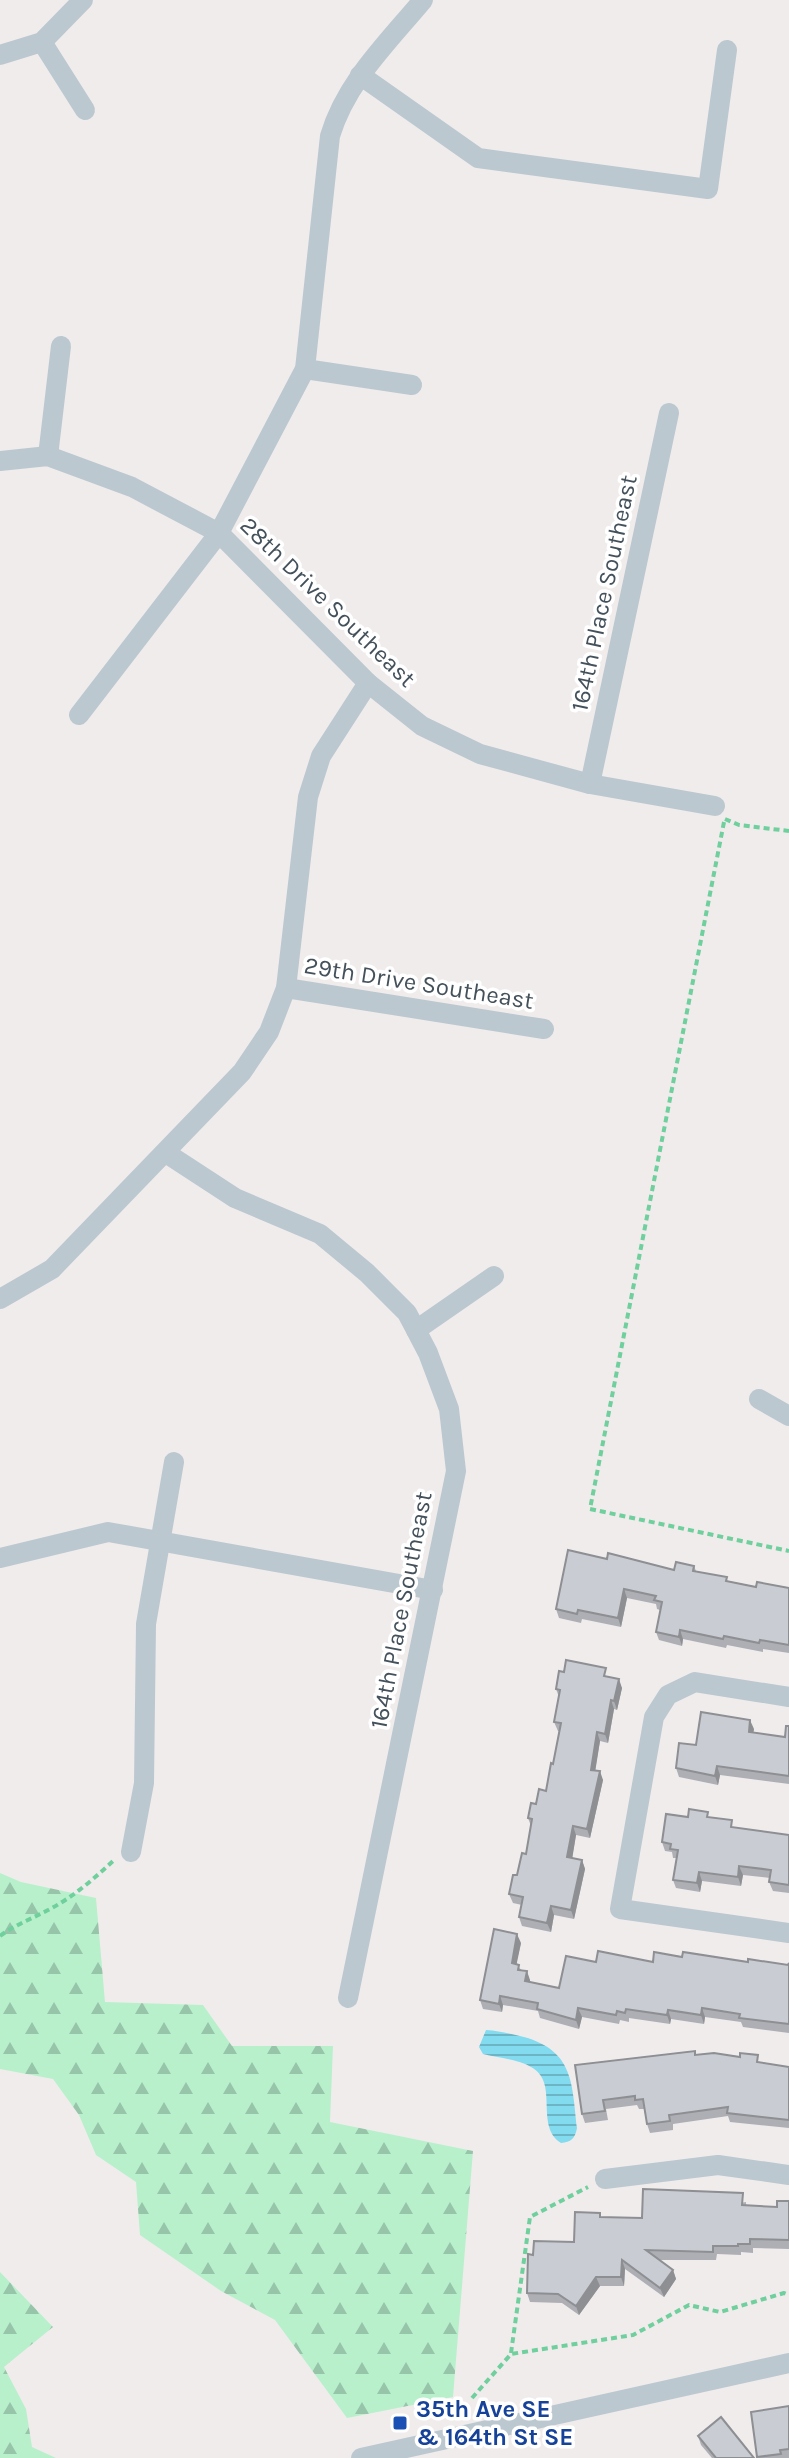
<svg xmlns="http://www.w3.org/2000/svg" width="789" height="2458" font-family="Karla,sans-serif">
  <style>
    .forest { fill: url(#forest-firs) }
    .water { fill: url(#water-rules) }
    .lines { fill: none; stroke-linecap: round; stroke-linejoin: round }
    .path { stroke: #6fcf9d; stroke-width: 4; stroke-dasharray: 6 4; stroke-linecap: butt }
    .minor { stroke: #bcc8d0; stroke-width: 20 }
    .wall { fill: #adafb5 }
    .shaded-wall { fill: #8d8f93 }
    .building { fill: #c9ccd2; stroke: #8d8f93; stroke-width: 2 }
    .transit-dot { fill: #1a4fb4; stroke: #fff; stroke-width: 3 }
    .labels { text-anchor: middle; stroke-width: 7; stroke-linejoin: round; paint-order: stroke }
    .street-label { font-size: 24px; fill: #44515b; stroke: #fff }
    .transit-label { font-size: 24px; font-weight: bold; fill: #164399; stroke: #fff; text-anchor: start }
  </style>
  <defs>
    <pattern id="forest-firs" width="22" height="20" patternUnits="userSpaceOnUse" patternTransform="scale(2)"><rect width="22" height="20" fill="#b8f0cc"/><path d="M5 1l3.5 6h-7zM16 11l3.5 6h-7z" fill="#97c5a9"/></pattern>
    <pattern id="water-rules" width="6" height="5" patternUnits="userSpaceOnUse" patternTransform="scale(2)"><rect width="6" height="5" fill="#83dbef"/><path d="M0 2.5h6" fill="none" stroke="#6db4c5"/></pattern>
  </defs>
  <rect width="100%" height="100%" fill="#f0ecec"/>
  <g class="forest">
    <path d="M 0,1873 L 21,1882 L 96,1898 L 105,2002 L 203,2005 L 232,2046 L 333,2046 L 330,2122 L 473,2151 L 453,2397 L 347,2418 L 275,2320 L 221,2291 L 140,2235 L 136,2182 L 96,2155 L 79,2115 L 53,2079 L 0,2069 Z"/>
    <path d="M 0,2272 L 53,2327 L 4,2367 L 26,2409 L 32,2447 L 56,2458 L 0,2458 Z"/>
  </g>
  <path class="water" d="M 486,2030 C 500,2031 511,2034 524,2037 C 574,2051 572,2084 577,2128 C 575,2139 571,2142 561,2143 C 534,2126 560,2082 531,2067 C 518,2059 498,2058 483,2054 L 479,2047 Z"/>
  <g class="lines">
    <g class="path">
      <path d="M 725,819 L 739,825 L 789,831"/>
      <path d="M 724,822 L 590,1509 L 789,1551"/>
      <path d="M 0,1936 C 16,1924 34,1918 52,1908 C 74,1896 95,1878 114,1860"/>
      <path d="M 511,2353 L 530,2217 L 588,2187"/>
      <path d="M 472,2398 L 511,2354 L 633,2335 L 689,2305 L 720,2312 L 784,2293 L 789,2295"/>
    </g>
    <g class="minor">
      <path d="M 42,42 L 85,110"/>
      <path d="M 0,55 L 42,42 L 83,0"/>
      <path d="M 360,75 L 478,158 L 708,189 L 727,50"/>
      <path d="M 305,369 L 412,385"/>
      <path d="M 48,456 L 61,346"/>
      <path d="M 0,461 L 48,456 L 132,487 L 219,533 L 368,683 L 422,726 L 480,754 L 590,784 L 715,806"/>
      <path d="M 79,715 L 219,533 L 305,369 L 330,136 C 346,82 388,42 423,0"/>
      <path d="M 590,784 L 669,413"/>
      <path d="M 286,988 L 544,1029"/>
      <path d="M 166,1153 L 235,1198 L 320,1234 L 367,1273 L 407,1313 L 416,1330"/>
      <path d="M 0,1299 L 52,1269 L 242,1072 L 269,1032 L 286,988 L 308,797 L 321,756 L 368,683"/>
      <path d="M 759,1399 L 789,1416"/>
      <path d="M 0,1558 L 108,1532 L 433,1590"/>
      <path d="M 789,1697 L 695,1682 L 668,1695 L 654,1717 L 620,1909 L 789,1933"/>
      <path d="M 131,1852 L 144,1783 L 146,1624 L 174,1462"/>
      <path d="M 348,1998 L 456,1471 L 449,1409 L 428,1353 L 416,1330 L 494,1276"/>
      <path d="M 605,2179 L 718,2165 L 789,2175"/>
      <path d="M 361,2458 L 789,2363"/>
    </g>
  </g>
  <g class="wall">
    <path d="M 607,1559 L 674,1570 L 694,1566 L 696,1571 L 728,1581 L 756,1587 L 789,1588 L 789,1653 L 763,1649 L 763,1652 L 727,1645 L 726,1648 L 683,1639 L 682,1646 L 659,1640 L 656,1632 L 660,1610 L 657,1609 L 656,1604 L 627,1598 L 621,1627 L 582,1619 L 581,1623 L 559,1618 L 556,1609 Z"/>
    <path d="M 609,1677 L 622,1688 L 617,1710 L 614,1709 L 608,1743 L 600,1741 L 595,1770 L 603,1780 L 590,1838 L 576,1835 L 572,1858 L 582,1860 L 585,1869 L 574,1919 L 554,1915 L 551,1932 L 522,1926 L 519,1917 L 522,1905 L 513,1903 L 509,1894 L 526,1854 L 531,1826 L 528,1818 L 546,1791 L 553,1764 L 559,1731 L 558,1731 L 554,1722 L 559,1697 L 556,1689 Z"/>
    <path d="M 789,1726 L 789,1784 L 720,1775 L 718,1785 L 679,1777 L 676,1768 L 696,1745 L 754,1729 L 753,1732 L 785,1737 Z"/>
    <path d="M 688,1817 L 710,1817 L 735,1828 L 789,1835 L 789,1893 L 773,1891 L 769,1882 L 770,1878 L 743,1875 L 741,1886 L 702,1881 L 700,1892 L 676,1888 L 673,1880 L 677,1858 L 673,1858 L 672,1852 L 665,1851 L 662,1842 Z"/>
    <path d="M 521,1943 L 516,1964 L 530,1980 L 530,1982 L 559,1988 L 596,1962 L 653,1962 L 682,1957 L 788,1965 L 789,1963 L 789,2033 L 743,2027 L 741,2022 L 705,2017 L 704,2024 L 671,2019 L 670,2024 L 629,2018 L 629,2022 L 620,2020 L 619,2024 L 582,2017 L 579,2029 L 540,2018 L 538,2011 L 503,2005 L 502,2012 L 483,2009 L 480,2000 Z"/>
    <path d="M 696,2055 L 761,2062 L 789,2067 L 789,2128 L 730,2122 L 728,2116 L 673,2124 L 673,2130 L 650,2133 L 647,2124 L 644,2109 L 639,2109 L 637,2105 L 606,2109 L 608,2120 L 585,2123 L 582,2114 L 575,2065 Z"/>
    <path d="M 789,2201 L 789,2249 L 753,2248 L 753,2253 L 741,2252 L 741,2255 L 717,2254 L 716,2260 L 658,2260 L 673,2270 L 676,2279 L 664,2297 L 625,2269 L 624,2286 L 600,2286 L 579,2315 L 562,2303 L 530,2302 L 527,2293 L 533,2255 L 574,2242 L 602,2217 L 642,2218 L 746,2202 L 746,2205 L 777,2207 Z"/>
    <path d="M 789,2406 L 789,2458 L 757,2458 L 751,2412 Z"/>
    <path d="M 698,2436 L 754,2458 L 712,2458 L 701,2445 Z"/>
  </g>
  <g class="shaded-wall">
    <path d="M 624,1589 L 627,1598 L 621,1627 L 618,1618 Z"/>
    <path d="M 680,1630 L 683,1639 L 682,1646 L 679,1637 Z"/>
    <path d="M 619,1679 L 622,1688 L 617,1710 L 614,1701 Z"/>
    <path d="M 611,1700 L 614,1709 L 608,1743 L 605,1734 Z"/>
    <path d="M 750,1720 L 754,1729 L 752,1741 L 749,1732 Z"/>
    <path d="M 597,1732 L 600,1741 L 594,1779 L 591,1770 Z"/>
    <path d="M 717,1766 L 720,1775 L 718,1785 L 715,1776 Z"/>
    <path d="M 600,1771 L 603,1780 L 590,1838 L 587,1829 Z"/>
    <path d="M 573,1826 L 576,1835 L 571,1866 L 567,1857 Z"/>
    <path d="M 582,1860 L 585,1869 L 574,1919 L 571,1910 Z"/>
    <path d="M 739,1866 L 743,1875 L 741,1886 L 738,1877 Z"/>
    <path d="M 699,1872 L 702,1881 L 700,1892 L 697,1883 Z"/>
    <path d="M 551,1906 L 554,1915 L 551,1932 L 547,1923 Z"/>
    <path d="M 517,1934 L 521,1943 L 515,1972 L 512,1963 Z"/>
    <path d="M 527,1971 L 530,1980 L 528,1990 L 525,1981 Z"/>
    <path d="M 500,1996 L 503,2005 L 502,2012 L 499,2004 Z"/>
    <path d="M 578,2008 L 582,2017 L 579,2029 L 576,2020 Z"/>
    <path d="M 702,2008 L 705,2017 L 704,2024 L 701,2015 Z"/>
    <path d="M 668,2010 L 671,2019 L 670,2024 L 667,2015 Z"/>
    <path d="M 622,2260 L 625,2269 L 624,2286 L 621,2277 Z"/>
    <path d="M 673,2270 L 676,2279 L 664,2297 L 660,2288 Z"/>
    <path d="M 596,2277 L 600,2286 L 579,2315 L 576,2306 Z"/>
  </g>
  <g class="building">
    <path d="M 568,1550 L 607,1559 L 608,1553 L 674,1570 L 676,1562 L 694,1566 L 693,1571 L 727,1577 L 726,1581 L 756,1587 L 757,1582 L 789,1588 L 789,1645 L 760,1640 L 759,1643 L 724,1636 L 723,1639 L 680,1630 L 679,1637 L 656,1632 L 662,1602 L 654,1600 L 656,1596 L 624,1589 L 618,1618 L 578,1610 L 577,1614 L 556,1609 Z"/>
    <path d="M 566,1660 L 606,1668 L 604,1676 L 619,1679 L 614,1701 L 611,1700 L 605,1734 L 597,1732 L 591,1770 L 600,1771 L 587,1829 L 573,1826 L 567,1857 L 582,1860 L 571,1910 L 551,1906 L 547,1923 L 519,1917 L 523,1897 L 509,1894 L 513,1875 L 517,1875 L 522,1853 L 526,1854 L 532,1819 L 528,1818 L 531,1803 L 536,1804 L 539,1789 L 546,1791 L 551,1763 L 553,1764 L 561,1723 L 554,1722 L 560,1690 L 556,1689 L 559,1671 L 564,1672 Z"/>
    <path d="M 701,1712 L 750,1720 L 749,1732 L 785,1737 L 786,1726 L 789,1726 L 789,1776 L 717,1766 L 715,1776 L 676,1768 L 679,1743 L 696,1745 Z"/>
    <path d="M 689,1809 L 708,1812 L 707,1817 L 732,1820 L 731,1827 L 789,1835 L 789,1885 L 769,1882 L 771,1870 L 739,1866 L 738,1877 L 699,1872 L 697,1883 L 673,1880 L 678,1850 L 670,1849 L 671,1844 L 662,1842 L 666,1814 L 688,1817 Z"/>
    <path d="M 494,1929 L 517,1934 L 512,1963 L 519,1965 L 518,1970 L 527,1971 L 525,1981 L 559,1988 L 566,1956 L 596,1962 L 598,1951 L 653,1962 L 654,1952 L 682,1957 L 683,1952 L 748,1962 L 748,1959 L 788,1965 L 789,1963 L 789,2024 L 739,2018 L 740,2014 L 702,2008 L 701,2015 L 668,2010 L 667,2015 L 626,2009 L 625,2013 L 617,2011 L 616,2015 L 578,2008 L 576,2020 L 537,2009 L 538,2003 L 500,1996 L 499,2004 L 480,2000 Z"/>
    <path d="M 695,2051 L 695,2055 L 714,2053 L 740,2057 L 740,2053 L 758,2055 L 757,2062 L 789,2067 L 789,2120 L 727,2113 L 728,2107 L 669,2115 L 670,2121 L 647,2124 L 643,2099 L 635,2100 L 635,2096 L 603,2100 L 605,2111 L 582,2114 L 575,2065 Z"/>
    <path d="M 643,2189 L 743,2193 L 742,2205 L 777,2207 L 777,2201 L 789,2201 L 789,2240 L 750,2239 L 750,2244 L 738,2244 L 738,2246 L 713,2246 L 713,2252 L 646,2250 L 673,2270 L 660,2288 L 622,2260 L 621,2277 L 596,2277 L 576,2306 L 558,2294 L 527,2293 L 528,2254 L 533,2255 L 534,2241 L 574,2242 L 575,2212 L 600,2213 L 600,2217 L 642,2218 Z"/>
    <path d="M 789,2406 L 789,2449 L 780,2450 L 781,2454 L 757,2457 L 751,2412 Z"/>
    <path d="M 721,2417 L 754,2458 L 716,2458 L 698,2436 Z"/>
  </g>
  <rect class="transit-dot" x="392" y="2415" width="16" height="16" rx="4"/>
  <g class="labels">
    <g class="street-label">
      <text transform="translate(604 593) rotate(-78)" y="8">164th Place Southeast</text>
      <text transform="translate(328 602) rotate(44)" y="8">28th Drive Southeast</text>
      <text transform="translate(419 983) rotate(9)" y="8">29th Drive Southeast</text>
      <text transform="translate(401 1610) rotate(-79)" y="8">164th Place Southeast</text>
    </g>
    <g class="transit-label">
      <text x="416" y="2417">35th Ave SE<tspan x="416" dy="28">&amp; 164th St SE</tspan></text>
    </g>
  </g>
</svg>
